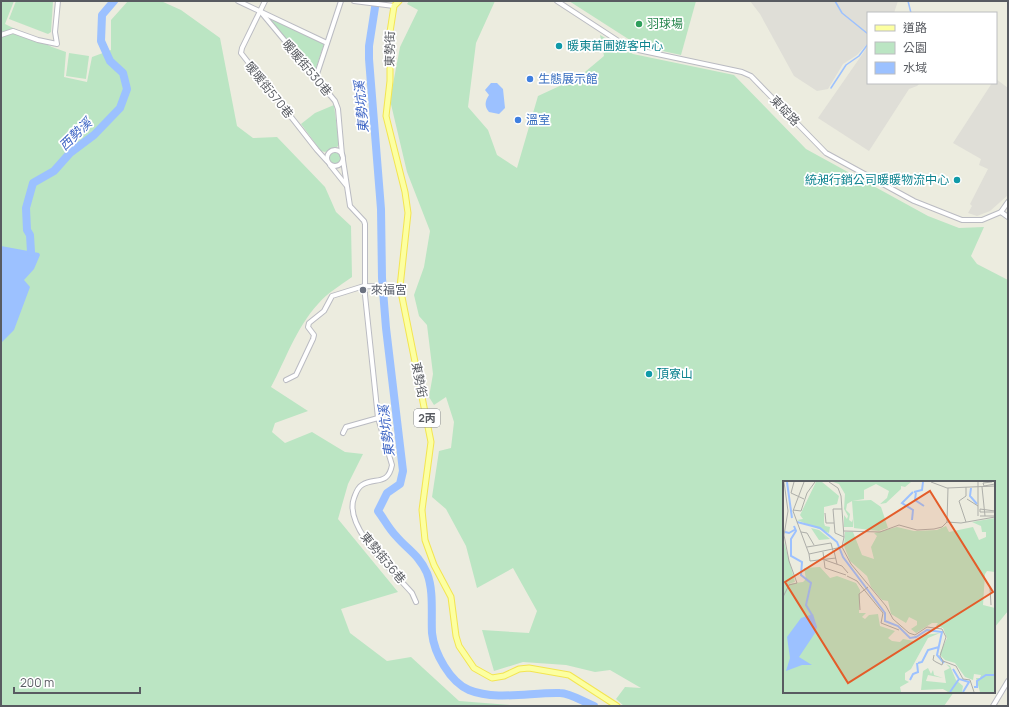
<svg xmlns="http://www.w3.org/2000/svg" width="1009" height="707" font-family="Manrope,'Noto Sans TC',sans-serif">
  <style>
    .industrial { fill: #dfded7 }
    .green { fill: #bbe5c3 }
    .water { fill: #9cc1ff }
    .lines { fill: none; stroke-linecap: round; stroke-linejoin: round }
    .stream { stroke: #9cc1ff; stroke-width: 1.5 }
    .river { stroke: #9cc1ff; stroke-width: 8 }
    .minor-casing { stroke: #babbc2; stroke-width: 6 }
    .major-casing { stroke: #f3e551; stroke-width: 7 }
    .minor { stroke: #fff; stroke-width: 4 }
    .major { stroke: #fcffa1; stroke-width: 5 }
    .leisure-dot { fill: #2e9e5b; stroke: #fff; stroke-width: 1.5 }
    .culture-dot { fill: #0f9aa8; stroke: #fff; stroke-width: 1.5 }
    .shop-dot { fill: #3f7fe0; stroke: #fff; stroke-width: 1.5 }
    .worship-dot { fill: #6b7280; stroke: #fff; stroke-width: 1.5 }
    .labels { text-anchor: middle; stroke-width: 3.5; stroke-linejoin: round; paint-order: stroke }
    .shield { fill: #fff; stroke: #8a8c90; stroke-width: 1 }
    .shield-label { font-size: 11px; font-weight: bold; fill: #585b61 }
    .leisure-label { font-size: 12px; fill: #27864d; stroke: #fff; text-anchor: start }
    .culture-label { font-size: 12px; fill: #0d838f; stroke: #fff; text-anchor: start }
    .street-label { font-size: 12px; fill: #585b61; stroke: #fff }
    .shop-label { font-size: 12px; fill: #366cbe; stroke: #fff; text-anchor: start }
    .worship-label { font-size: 12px; fill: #5b616d; stroke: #fff; text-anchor: start }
    .water-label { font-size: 13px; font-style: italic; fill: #3e65c4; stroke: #fff }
    .inset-river { fill: none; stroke: #9cc1ff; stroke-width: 2 }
    .inset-road { fill: none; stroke: #adaea9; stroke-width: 1 }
    .view { fill: #e45c29; fill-opacity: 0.15; stroke: #e45c29; stroke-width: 2 }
    .inset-edge { fill: none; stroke: #585b61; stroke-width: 2 }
  </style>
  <rect width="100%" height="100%" fill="#ececdf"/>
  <g class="industrial">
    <path d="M 750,1 L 898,1 L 894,13 L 868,13 L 868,43 L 857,55 L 843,64 L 828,89 L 817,91 L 794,76 L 760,14 Z"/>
    <path d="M 868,46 L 868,83 L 920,83 L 917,86 L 909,89 L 869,151 L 818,118 Z"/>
    <path d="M 996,79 L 1008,88 L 1008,195 L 990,211 L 977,216 L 968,213 L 972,206 L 970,204 L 988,169 L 979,165 L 981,159 L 953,143 L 992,83 L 996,83 Z"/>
  </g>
  <g class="green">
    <path d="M 1,1 L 14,1 L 5,24 L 52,47 L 66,52 L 64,77 L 87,82 L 92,57 L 111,50 L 111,20 L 128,1 L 161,1 L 181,10 L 220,38 L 237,126 L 253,138 L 277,137 L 325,187 L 336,212 L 351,226 L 352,277 C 341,285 327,293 318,304 C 296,328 286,359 271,387 L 308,411 L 275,423 L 272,432 L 285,443 L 312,432 L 345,452 L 363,454 L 348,484 L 338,519 L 398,592 L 341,609 L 350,633 L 387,661 L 411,657 L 459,701 L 521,706 L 1,706 Z"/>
    <path d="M 16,1 L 53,1 L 51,32 L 48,34 L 9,19 Z"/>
    <path d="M 409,1 L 495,1 L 476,43 L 468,107 L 488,130 L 497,155 L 517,168 L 538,96 L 579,77 L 604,56 L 600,35 L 633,54 L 734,75 L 806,149 L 928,216 L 959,228 L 984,227 L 971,256 L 977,264 L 1008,280 L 1008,611 L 994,628 L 994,482 L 784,482 L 784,692 L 954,692 L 944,706 L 624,706 L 616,699 L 625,687 L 641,688 L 610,670 L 595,672 L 566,665 L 523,662 L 494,671 L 482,630 L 529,633 L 537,611 L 513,568 L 477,588 L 466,546 L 446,509 L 432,497 L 439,451 L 451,448 L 454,422 L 446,397 L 434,405 L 429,397 L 433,374 L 427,325 L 419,316 L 414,295 L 424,267 L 430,231 L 407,172 L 390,100 L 400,47 L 418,10 L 407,4 Z"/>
    <path d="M 569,1 L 696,1 L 681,55 L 644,47 L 633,42 Z"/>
    <path d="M 267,17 L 324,44 L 315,71 Z"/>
    <path d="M 69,53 L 89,56 L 86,79 L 66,76 Z"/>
    <path d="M 334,105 L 339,144 L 337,147 L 325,152 L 321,151 L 301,124 L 315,113 Z"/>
    <circle cx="335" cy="158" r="6"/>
  </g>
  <g class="water">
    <path d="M 491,83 L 497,83 L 503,89 L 505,108 L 499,114 L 489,112 C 484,106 485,101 489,95 L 485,90 Z"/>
    <path d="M 1,246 L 39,253 L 40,255 L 34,269 L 24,280 L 30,287 L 14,330 L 1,343 Z"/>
  </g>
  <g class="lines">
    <g class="stream">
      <path d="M 835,1 L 842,13 L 868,34"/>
      <path d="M 908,1 L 911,13"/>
      <path d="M 831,88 L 846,65 L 859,56 L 868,44"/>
    </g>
    <g class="river">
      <path d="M 376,1 L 369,46 L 369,59 L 381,209 L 382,278 L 386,328 L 403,471 L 400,484 L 387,493 L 378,511 C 384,519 389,529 396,536 C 408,550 419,555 427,573 C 434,591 431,614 432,633 C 434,653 450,682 469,690 C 496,701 532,692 560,693 C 570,693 584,702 594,706"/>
      <path d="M 31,252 L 30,235 L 27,230 L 26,208 L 33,183 L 54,171 L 70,153 L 94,135 L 120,108 L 127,89 L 123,73 L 110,61 L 101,41 L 102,15 L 114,1"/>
    </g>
    <g class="minor-casing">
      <g id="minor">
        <path d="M 238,1 L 327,43"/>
        <path d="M 265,1 L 242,48 L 241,53 L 317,150 L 327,161"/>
        <path d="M 354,1 L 394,6"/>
        <path d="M 557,1 L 629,48 L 742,72 L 751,76 L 826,153 L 914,201 L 962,220 L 982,220 L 1001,212 L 1008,202"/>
        <path d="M 260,11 L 335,101 L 338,109 L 342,155"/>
        <path d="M 1,35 L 13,31 L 38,40 L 57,44 L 55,32 L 58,1"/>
        <path d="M 316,77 L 341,1"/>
        <circle cx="335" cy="158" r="8"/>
        <path d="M 343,160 L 350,206 L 364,221 L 365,224 L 365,295 L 378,418 L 392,465 C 388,486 375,477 362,485 C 357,488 356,493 354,498 C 343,527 394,572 412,593 L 416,602"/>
        <path d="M 330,165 L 346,185"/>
        <path d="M 1001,212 L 1008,217"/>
        <path d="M 286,380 L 296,375 L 313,339 L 314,335 L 308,327 L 309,323 L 324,311 L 332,296 L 364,286 L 400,287"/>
        <path d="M 343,433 L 346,427 L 378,418"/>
        <path d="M 993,706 L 1008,681"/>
      </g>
    </g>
    <g class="major-casing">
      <path id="major" d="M 399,1 L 394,6 L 390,32 L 390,81 L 386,116 L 405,192 L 408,213 L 400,287 L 431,442 L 422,510 L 425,540 L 434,565 L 451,597 L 456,636 L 459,646 L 474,668 L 492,678 L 504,676 L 519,669 L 529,668 L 569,675 L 617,706"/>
    </g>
    <use href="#minor" class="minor"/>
    <use href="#major" class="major"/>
  </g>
  <circle class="leisure-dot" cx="639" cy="24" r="4"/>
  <g class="culture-dot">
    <circle cx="559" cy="46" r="4"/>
    <circle cx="957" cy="180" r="4"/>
    <circle cx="649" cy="374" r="4"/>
  </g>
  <g class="shop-dot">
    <circle cx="530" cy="79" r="4"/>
    <circle cx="518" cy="120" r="4"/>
  </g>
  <circle class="worship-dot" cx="363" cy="290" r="4"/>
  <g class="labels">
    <rect class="shield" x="414" y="409" width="26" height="18" rx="3"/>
    <g class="shield-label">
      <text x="427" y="422">2丙</text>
    </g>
    <g class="leisure-label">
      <text x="647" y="28">羽球場</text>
    </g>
    <g class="culture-label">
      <text x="567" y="50">暖東苗圃遊客中心</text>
      <text x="949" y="184" text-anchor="end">統昶行銷公司暖暖物流中心</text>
      <text x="657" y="378">頂寮山</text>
    </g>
    <g class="street-label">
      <text transform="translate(390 49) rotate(-89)" y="4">東勢街</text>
      <text transform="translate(307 68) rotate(50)" y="4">暖暖街530巷</text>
      <text transform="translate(269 90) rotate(51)" y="4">暖暖街570巷</text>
      <text transform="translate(785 111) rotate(46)" y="4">東碇路</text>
      <text transform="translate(419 380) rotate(79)" y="4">東勢街</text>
      <text transform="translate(383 558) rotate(50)" y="4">東勢街36巷</text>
    </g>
    <g class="shop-label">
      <text x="538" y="83">生態展示館</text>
      <text x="526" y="124">溫室</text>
    </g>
    <g class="worship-label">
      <text x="371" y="294">來福宮</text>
    </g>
    <g class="water-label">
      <text transform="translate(361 107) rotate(-95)" y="5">東勢坑溪</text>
      <text transform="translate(75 134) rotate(-44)" y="5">西勢溪</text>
      <text transform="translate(386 431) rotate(-97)" y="5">東勢坑溪</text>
    </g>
  </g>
  <g transform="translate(783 481)">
    <rect width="212" height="212" fill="#ececdf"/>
    <path d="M 33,1 L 39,1 L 56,15 L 54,23 L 41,26 L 41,42 L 42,45 L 47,46 L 46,52 L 14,39 L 20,38 L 17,34 ZM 50,1 L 128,1 L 122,6 L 118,5 L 118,8 L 103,22 L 97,23 L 104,17 L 106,10 L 93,3 L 81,9 L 81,18 L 69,20 L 88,19 L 98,26 L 105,47 L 96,50 L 71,47 L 69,20 L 64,23 L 63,29 L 67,33 L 66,39 L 69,41 L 70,38 L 70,46 L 61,46 L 61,34 L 64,38 L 65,35 L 61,28 L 62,13 L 56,3 ZM 212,37 L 212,91 L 204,90 L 202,93 L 200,124 L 212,127 L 212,211 L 197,211 L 193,197 L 197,197 L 198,194 L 191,193 L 190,199 L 182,196 L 172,182 L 162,179 L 158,175 L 157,172 L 164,157 L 160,147 L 153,145 L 155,142 L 149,142 L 133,152 L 128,148 L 134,144 L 134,140 L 126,136 L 123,142 L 108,133 L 105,120 L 99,119 L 88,106 L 84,95 L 67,80 L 61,65 L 62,51 L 70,51 L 79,74 L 91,78 L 88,66 L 94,55 L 91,52 L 114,46 L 131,50 L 154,49 L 163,45 L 166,51 L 190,46 L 196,59 L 203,56 L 203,51 L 199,51 L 198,45 L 189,41 ZM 28,47 L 36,49 L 47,58 L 36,59 ZM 0,57 L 12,101 L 5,103 L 20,101 L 23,98 L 21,87 L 37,86 L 47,97 L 54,95 L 73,102 L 77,109 L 76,132 L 83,132 L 79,136 L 82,138 L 86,134 L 95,133 L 97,145 L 112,150 L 105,157 L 109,160 L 117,161 L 120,158 L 131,160 L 142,154 L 157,152 L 145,157 L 128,188 L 122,192 L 122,199 L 126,201 L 117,206 L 118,211 L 0,211 ZM 163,183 L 167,185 L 173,199 L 180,205 L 179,211 L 165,211 L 160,208 L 138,209 L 140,190 L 145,187 L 148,193 L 150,189 L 151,194 L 160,197 L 145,194 L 143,200 L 163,202 L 161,190 L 167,187 Z" fill="#bbe5c3"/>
    <path d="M 30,133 L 34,146 L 32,152 L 16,176 L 29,184 L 19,184 L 3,190 L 7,177 L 4,156 L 18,137 Z" fill="#9cc1ff"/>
    <path class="inset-river" d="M 4,1 L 9,37M 188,7 L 187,15 L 194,23M 131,11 L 139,9 L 140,1M 133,11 L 132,19 L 141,25M 129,39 L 130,29 L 119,22 L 130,11M 14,41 L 37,47 L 54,61 L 60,76 L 102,132 L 102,140 L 115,145 L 127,157 L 133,156 L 144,149 L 159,151 L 154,174 L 161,182M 11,45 L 13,50 L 8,58 L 8,75 L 19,81 L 18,94 L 28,102 L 23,124 L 29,134M 2,51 L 6,52 L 13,48M 135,182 L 139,181 L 145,169 L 156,166M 170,188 L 176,198 L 186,201 L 180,211M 127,199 L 130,193 L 135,191 L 134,182M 191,206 L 194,206 L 194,200 L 203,194 L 212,194M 167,211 L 176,198"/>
    <path class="inset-road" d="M 11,1 L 8,12 L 21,18M 21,1 L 10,30 L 26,73 L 59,66M 46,1 L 55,7 L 58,15 L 61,56 L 59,66 L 68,83 L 103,125 L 110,138 L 126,152 L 132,154 L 144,146 L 159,148 L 163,156 L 157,175 L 160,180 L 173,185 L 180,198 L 187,199 L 191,211M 148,1 L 164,7 L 212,5M 195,1 L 195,35M 209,1 L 200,2 L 201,5 L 212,3M 199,6 L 202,35M 184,18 L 195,25M 176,20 L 183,41M 176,20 L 183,15 L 183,6M 59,28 L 50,28 L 52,52 L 61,56M 10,29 L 18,30 L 24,12 L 32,1M 212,30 L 197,28 L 197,31 L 212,31M 42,32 L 43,42 L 51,42M 197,35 L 212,35M 164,41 L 178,42 L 212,36M 164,41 L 165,7M 61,50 L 97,51 L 116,44 L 134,49 L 151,48 L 159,46 L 164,41M 18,51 L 24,52 L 31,64M 24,66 L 48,62 L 50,70M 51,70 L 54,83M 40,71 L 42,87 L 63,94M 26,73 L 27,80 L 53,77M 42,79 L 59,85 L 65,92M 64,95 L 74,100 L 100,132 L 98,142 L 116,149M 207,106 L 208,124M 0,116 L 6,104 L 14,102 L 6,80 L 1,54 L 5,30 L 1,1M 77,129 L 76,113 L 85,106M 151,174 L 150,179 L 153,181 L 159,184 L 160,180"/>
    <path class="view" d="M 147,10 L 210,111 L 65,202 L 2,101 Z"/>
    <rect width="212" height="212" class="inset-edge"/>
  </g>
  <rect width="1009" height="707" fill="none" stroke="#585b61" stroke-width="4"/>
  <rect x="867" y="12" width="130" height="72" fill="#ffffff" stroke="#bcbdc0"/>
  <rect x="875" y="25" width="20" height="6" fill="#fcffa1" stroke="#bcbdc0"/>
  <text x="903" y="32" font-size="12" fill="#585b61">道路</text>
  <rect x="875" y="42" width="20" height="12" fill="#bbe5c3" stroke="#bcbdc0"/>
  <text x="903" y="52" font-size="12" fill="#585b61">公園</text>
  <rect x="875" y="62" width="20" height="12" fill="#9cc1ff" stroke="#bcbdc0"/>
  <text x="903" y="72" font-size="12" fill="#585b61">水域</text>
  <path d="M14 687v6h126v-6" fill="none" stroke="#585b61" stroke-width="2"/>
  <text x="20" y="687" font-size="12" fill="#585b61" stroke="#ffffff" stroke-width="3" paint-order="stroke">200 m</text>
</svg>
